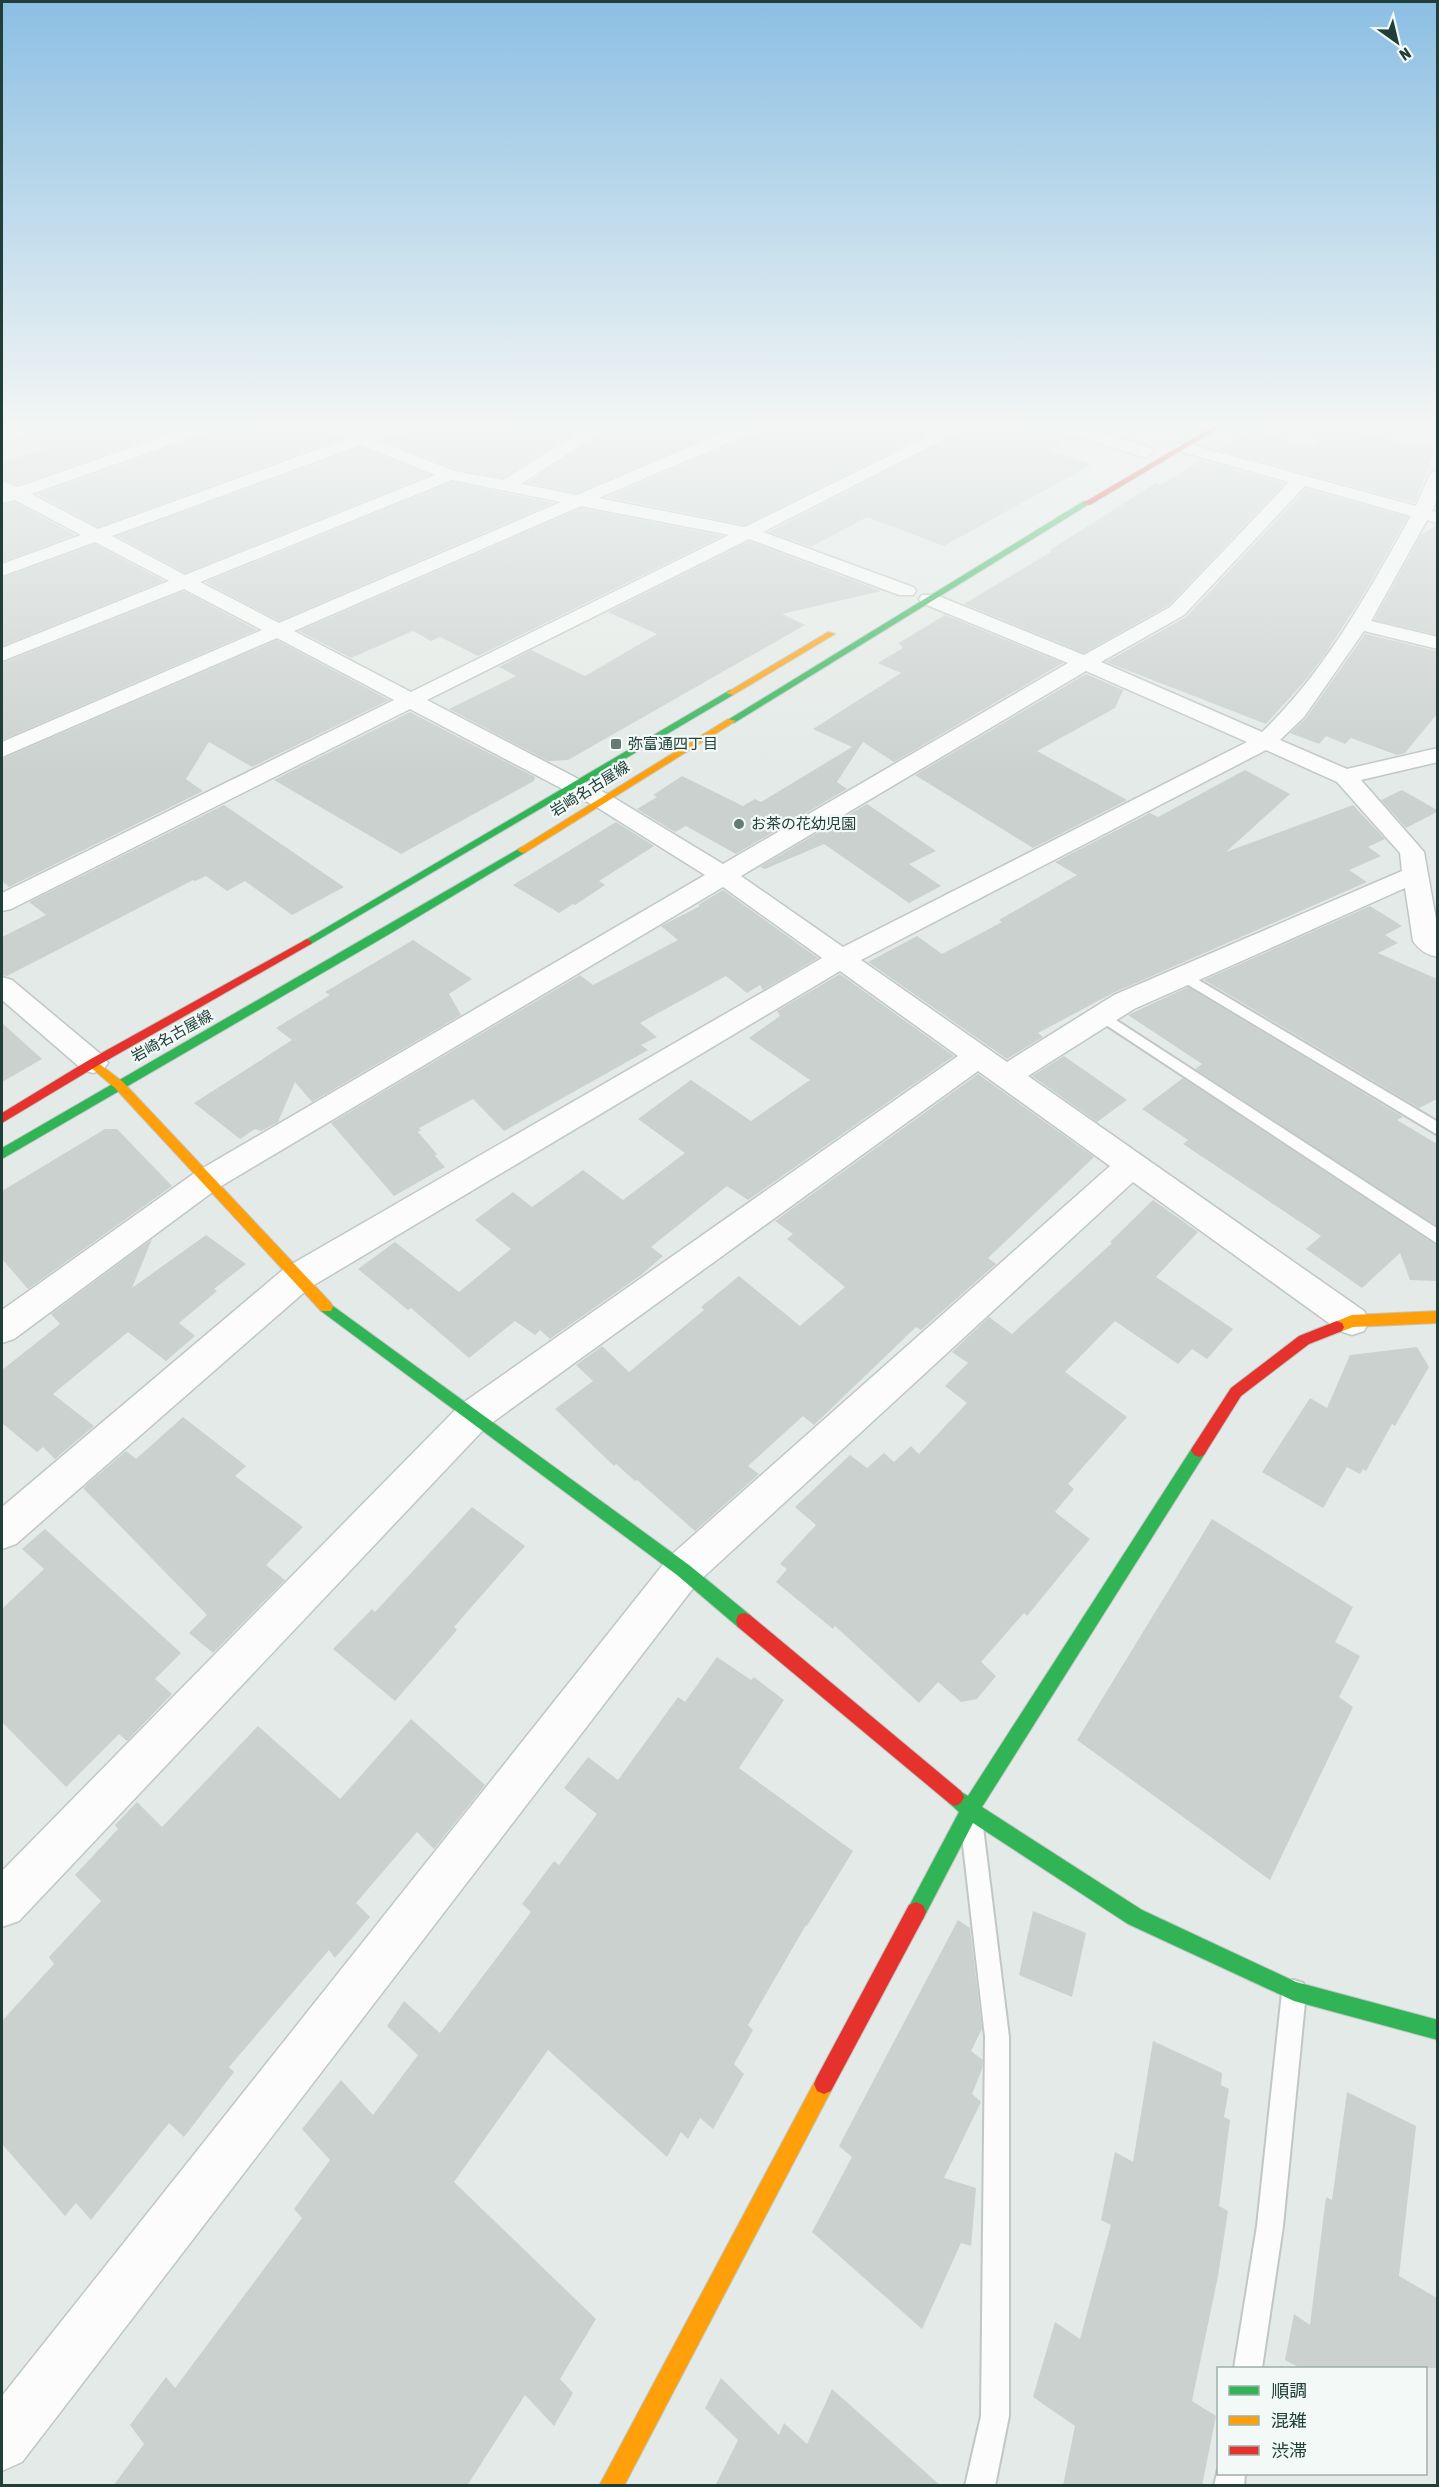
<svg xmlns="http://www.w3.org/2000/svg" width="1439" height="2487" font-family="'Asap Condensed','Noto Sans JP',sans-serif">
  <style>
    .building { fill: #cbd1cf }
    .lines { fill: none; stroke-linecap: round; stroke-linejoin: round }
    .lane-casing { stroke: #c1c7c4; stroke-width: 4 }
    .street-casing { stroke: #c1c7c4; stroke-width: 3 }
    .fast-casing { stroke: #bfc8c5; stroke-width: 2 }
    .slow-casing { stroke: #bfc8c5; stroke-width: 2 }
    .jam-casing { stroke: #bfc8c5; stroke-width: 2 }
    .lane { fill: #fbfcfb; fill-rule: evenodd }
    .street { fill: #fbfcfb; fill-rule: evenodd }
    .fast { fill: #30b455; fill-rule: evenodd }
    .slow { fill: #ff9f0a; fill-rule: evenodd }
    .jam { fill: #e5322d; fill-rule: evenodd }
    .poi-dot { fill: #657b76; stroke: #f2f9f6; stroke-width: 2 }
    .labels { text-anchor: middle; stroke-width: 4.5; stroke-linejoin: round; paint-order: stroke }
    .far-poi-label { font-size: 15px; fill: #203f39; stroke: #f2f9f6; text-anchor: start }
    .far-street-label { font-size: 15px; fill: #203f39; stroke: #f2f9f6 }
  </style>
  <rect width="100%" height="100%" fill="#e4eae7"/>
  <g class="building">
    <path d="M 53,425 L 188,425 L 18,485 L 2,479 L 2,462 L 44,449 L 32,443 L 39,441 L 31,437 L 50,430 Z"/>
    <path d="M 222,425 L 316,425 L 319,430 L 340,439 L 98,527 L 37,494 L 219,430 Z"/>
    <path d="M 427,425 L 587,425 L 503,478 L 455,469 L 384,440 L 424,430 Z"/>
    <path d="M 614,425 L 735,425 L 577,493 L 527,483 Z"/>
    <path d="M 768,425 L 945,425 L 745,525 L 606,497 L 765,430 Z"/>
    <path d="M 974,425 L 1049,427 L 1051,430 L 1075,438 L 1050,451 L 1092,464 L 944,546 L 867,517 L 811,547 L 769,532 Z"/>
    <path d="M 1328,425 L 1380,438 L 1436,447 L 1415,503 L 1218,450 L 1250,430 L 1311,447 Z"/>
    <path d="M 361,447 L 429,475 L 185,573 L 117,536 Z"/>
    <path d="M 1202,460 L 1285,483 L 1169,605 L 1084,653 L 964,604 L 1051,552 L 1050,550 L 1156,483 L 1160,485 Z"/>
    <path d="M 452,482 L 553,503 L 279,621 L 205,582 Z"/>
    <path d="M 1306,489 L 1408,517 L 1360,600 L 1324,656 L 1304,682 L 1266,724 L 1106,662 L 1186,617 Z"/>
    <path d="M 15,502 L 75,535 L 2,562 L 2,505 Z"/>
    <path d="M 581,508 L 722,536 L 478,656 L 440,637 L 431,641 L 413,631 L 351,658 L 299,631 Z"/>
    <path d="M 1437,525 L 1437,635 L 1374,620 L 1421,535 Z"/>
    <path d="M 749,541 L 881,591 L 782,614 L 805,625 L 568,760 L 548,761 L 449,709 L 516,676 L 499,667 L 531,650 L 585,676 L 657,634 L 608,612 Z"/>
    <path d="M 95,544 L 164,581 L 2,646 L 2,578 Z"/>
    <path d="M 184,591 L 257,630 L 2,740 L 2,663 Z"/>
    <path d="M 945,615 L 1063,663 L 894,762 L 863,742 L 837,782 L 847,789 L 736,854 L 686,826 L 675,832 L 637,809 L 657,797 L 653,795 L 682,776 L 743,806 L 755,799 L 761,802 L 852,747 L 813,729 L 901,673 L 878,663 L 903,648 L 899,643 Z"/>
    <path d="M 1365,634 L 1437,651 L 1437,714 L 1405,753 L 1397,755 L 1351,738 L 1345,744 L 1326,736 L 1319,744 L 1290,733 L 1306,718 Z"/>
    <path d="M 277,640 L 389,700 L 252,767 L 209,742 L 186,779 L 203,791 L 9,887 L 2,881 L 2,759 Z"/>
    <path d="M 1086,674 L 1123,690 L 1115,708 L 1037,751 L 1127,800 L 1033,848 L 915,775 Z"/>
    <path d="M 410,712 L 535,777 L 534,781 L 401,854 L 274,780 Z"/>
    <path d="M 1245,770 L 1290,794 L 1226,852 L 1353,805 L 1385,839 L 1368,847 L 1381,856 L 1349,870 L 1367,882 L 1113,993 L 1038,1033 L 1043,1037 L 1007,1059 L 868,962 L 917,936 L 942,954 L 1002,922 L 999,920 L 1077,875 L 1055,862 L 1150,813 L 1158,817 Z"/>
    <path d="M 1402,790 L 1437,810 L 1437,812 L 1406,828 L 1381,800 Z"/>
    <path d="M 867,804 L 936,851 L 909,864 L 941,886 L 909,903 L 824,844 L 765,869 L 760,867 Z"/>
    <path d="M 224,805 L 344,887 L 292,915 L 245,881 L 227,891 L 206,876 L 195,881 L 193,880 L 7,976 L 2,975 L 2,937 L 46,915 L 29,902 Z"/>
    <path d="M 616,822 L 654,846 L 599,881 L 605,885 L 575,905 L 573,904 L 559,913 L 513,885 Z"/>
    <path d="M 723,890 L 818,958 L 763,990 L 760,985 L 747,993 L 726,976 L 640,1023 L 657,1037 L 641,1045 L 648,1050 L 504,1131 L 473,1099 L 419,1128 L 421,1130 L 418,1132 L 437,1154 L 435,1156 L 445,1167 L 394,1196 L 331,1123 L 580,975 L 593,985 L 678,940 L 661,926 L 700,906 L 698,905 Z"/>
    <path d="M 1370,906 L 1402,926 L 1385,935 L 1398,943 L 1378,953 L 1437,979 L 1437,1099 L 1419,1108 L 1204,980 Z"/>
    <path d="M 413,940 L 472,979 L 449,994 L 461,1015 L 312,1102 L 295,1082 L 278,1122 L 261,1131 L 255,1129 L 240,1139 L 194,1103 L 292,1040 L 276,1028 L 330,995 L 325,992 Z"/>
    <path d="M 840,974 L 954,1056 L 748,1200 L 727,1186 L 651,1247 L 663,1256 L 641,1275 L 550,1339 L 540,1330 L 535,1335 L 515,1321 L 469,1358 L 411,1308 L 408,1310 L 358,1269 L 395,1242 L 459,1292 L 511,1249 L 475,1220 L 513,1192 L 532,1207 L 583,1170 L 623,1200 L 685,1153 L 638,1119 L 691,1080 L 751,1121 L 810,1080 L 749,1038 L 780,1016 L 777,1011 Z"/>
    <path d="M 1188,987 L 1403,1117 L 1397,1120 L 1437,1144 L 1437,1226 L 1195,1069 L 1202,1064 L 1128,1015 Z"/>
    <path d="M 2,1023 L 42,1059 L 2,1082 Z"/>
    <path d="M 1064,1056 L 1127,1100 L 1097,1122 L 1032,1076 Z"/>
    <path d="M 978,1074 L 1094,1157 L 988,1258 L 996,1264 L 921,1330 L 916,1327 L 814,1425 L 803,1416 L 748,1466 L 759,1474 L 695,1531 L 637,1480 L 635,1481 L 616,1464 L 614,1466 L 555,1409 L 593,1381 L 576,1365 L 602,1346 L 629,1372 L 704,1310 L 701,1307 L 739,1276 L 800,1326 L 845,1287 L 787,1239 L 793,1234 L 775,1221 Z"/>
    <path d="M 1183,1078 L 1437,1246 L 1437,1281 L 1410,1280 L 1400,1253 L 1362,1288 L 1306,1249 L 1321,1236 L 1183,1144 L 1188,1140 L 1142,1109 Z"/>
    <path d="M 105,1129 L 117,1129 L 172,1186 L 28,1289 L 2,1259 L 2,1191 Z"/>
    <path d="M 1153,1200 L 1198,1232 L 1156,1277 L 1233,1329 L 1207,1359 L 1192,1349 L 1178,1364 L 1115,1321 L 1065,1372 L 1127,1417 L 1068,1484 L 1074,1489 L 1055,1512 L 1090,1539 L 1027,1616 L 1024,1613 L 981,1662 L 996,1676 L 977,1699 L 961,1702 L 938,1682 L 919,1703 L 835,1626 L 833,1629 L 776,1582 L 787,1569 L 780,1564 L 816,1525 L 795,1507 L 850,1455 L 867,1468 L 884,1453 L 894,1462 L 911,1446 L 919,1454 L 967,1403 L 945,1386 L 968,1363 L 952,1352 L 989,1317 L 1012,1334 L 1112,1243 L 1110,1242 Z"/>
    <path d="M 206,1235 L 246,1264 L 214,1289 L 217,1291 L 179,1323 L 195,1336 L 166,1361 L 128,1332 L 53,1394 L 94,1426 L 55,1459 L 43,1447 L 37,1452 L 2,1423 L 2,1370 L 60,1324 L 51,1314 L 152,1239 L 132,1288 Z"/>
    <path d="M 1417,1347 L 1429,1367 L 1395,1426 L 1392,1424 L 1366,1471 L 1363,1469 L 1360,1474 L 1347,1467 L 1323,1508 L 1262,1472 L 1310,1398 L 1327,1408 L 1350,1355 Z"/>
    <path d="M 183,1417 L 246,1466 L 235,1476 L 303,1527 L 266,1565 L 285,1580 L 213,1653 L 189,1633 L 207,1615 L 83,1488 L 126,1451 L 136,1459 Z"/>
    <path d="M 472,1507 L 525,1546 L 454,1627 L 457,1630 L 395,1701 L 333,1649 L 372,1609 L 375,1612 Z"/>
    <path d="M 1212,1519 L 1353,1607 L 1335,1642 L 1360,1656 L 1339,1697 L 1353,1707 L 1270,1880 L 1077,1740 Z"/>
    <path d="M 45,1529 L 181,1653 L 155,1679 L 172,1694 L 127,1741 L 119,1734 L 66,1787 L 2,1722 L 2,1609 L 44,1569 L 22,1549 Z"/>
    <path d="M 717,1657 L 751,1680 L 754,1677 L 784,1700 L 739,1768 L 853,1851 L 807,1926 L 806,1925 L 748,2025 L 753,2030 L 734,2064 L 744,2074 L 713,2129 L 700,2118 L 688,2139 L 681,2132 L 667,2157 L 548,2050 L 454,2182 L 596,2319 L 560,2379 L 573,2393 L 554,2426 L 525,2395 L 467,2486 L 113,2486 L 144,2444 L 130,2425 L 166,2377 L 175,2388 L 302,2218 L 294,2209 L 330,2160 L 302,2129 L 341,2080 L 373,2115 L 418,2055 L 387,2026 L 404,2001 L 440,2033 L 531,1912 L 522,1904 L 554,1861 L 559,1865 L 597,1814 L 564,1788 L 588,1757 L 618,1780 L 678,1697 L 685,1702 Z"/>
    <path d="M 411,1719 L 485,1785 L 434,1849 L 417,1832 L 356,1903 L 370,1917 L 335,1958 L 329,1950 L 229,2067 L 234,2072 L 184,2137 L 169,2123 L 91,2220 L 76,2203 L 65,2216 L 2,2144 L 2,2021 L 54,1964 L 49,1957 L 101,1901 L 75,1875 L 118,1829 L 115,1825 L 137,1802 L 162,1827 L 258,1726 L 340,1799 Z"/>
    <path d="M 1033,1911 L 1086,1933 L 1072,1997 L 1019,1975 Z"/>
    <path d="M 958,1920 L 970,1928 L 982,2029 L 971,2051 L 983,2060 L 982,2069 L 972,2094 L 981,2102 L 944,2178 L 976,2188 L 971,2246 L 961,2243 L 922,2329 L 812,2232 L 852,2157 L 839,2146 Z"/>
    <path d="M 1153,2041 L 1222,2073 L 1221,2085 L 1229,2089 L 1224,2117 L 1230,2120 L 1219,2206 L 1228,2211 L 1218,2276 L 1192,2401 L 1216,2416 L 1202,2486 L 1063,2486 L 1075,2426 L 1033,2397 L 1055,2322 L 1080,2339 L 1111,2225 L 1101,2220 L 1115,2152 L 1133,2162 Z"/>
    <path d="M 1347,2092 L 1416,2126 L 1399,2276 L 1437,2298 L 1437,2368 L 1300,2368 L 1285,2360 L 1294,2314 L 1310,2325 L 1326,2197 L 1332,2200 Z"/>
    <path d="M 721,2378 L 779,2435 L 784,2423 L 807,2444 L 832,2389 L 941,2486 L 715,2486 L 738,2440 L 705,2408 Z"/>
  </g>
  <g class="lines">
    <g class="lane-casing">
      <g id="lane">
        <path d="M 1185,972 L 1438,1122 L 1438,1135 L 1180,980 L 1178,977 L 1180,974 Z"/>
        <path d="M 1102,1011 L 1438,1229 L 1438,1244 L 1097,1019 L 1095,1016 Z"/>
        <path d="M 972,1816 L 980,1819 L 983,1827 L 1009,2037 L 1009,2416 L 995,2486 L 965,2486 L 981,2416 L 985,2037 L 961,1827 L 964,1819 Z"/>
        <path d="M 1294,1980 L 1303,1983 L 1306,1992 L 1283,2226 L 1262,2368 L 1234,2368 L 1257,2226 L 1282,1992 L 1285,1983 Z"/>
        <path d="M 1218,2469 L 1218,2474 L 1245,2474 L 1244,2486 L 1214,2486 Z"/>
      </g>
    </g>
    <g class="street-casing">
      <g id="street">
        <path d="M 27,425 L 51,425 L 49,428 L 2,444 L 2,434 Z"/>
        <path d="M 196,425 L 220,425 L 218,428 L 31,494 L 98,529 L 346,439 L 320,428 L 318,425 L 341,425 L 362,434 L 397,425 L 425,425 L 423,428 L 377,440 L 454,471 L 503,480 L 592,425 L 612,425 L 521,484 L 577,495 L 726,431 L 742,425 L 766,425 L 764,428 L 598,498 L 745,527 L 951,425 L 972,425 L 763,532 L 913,587 L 916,591 L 913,595 L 899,595 L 749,539 L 427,700 L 611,796 L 723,864 L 1068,663 L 922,603 L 919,599 L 922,595 L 936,595 L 1084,655 L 1170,607 L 1289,482 L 1176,450 L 1174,447 L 1176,444 L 1188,444 L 1416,506 L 1430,474 L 1438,469 L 1438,497 L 1432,511 L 1438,512 L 1438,523 L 1427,520 L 1371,621 L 1438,637 L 1438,649 L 1364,631 L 1304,717 L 1280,740 L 1347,769 L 1438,748 L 1438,762 L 1361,780 L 1424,852 L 1438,930 L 1438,957 C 1427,955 1419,950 1413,941 L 1405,888 L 1134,1009 L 1028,1076 L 1364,1311 L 1369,1321 L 1364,1331 L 1352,1335 L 1340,1331 L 1133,1182 L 697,1583 L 22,2462 L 2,2471 L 2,2396 L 669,1557 L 1110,1166 L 978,1071 L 486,1427 L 19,1921 L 2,1927 L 2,1871 L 460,1405 L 958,1056 L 840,971 L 309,1288 L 16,1544 L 2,1549 L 2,1507 L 285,1268 L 822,958 L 723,887 L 218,1188 L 14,1339 L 2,1343 L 2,1310 L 196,1172 L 705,875 L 595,806 L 410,709 L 11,909 L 2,911 L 2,893 L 394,700 L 277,638 L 2,757 L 2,742 L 262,630 L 184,589 L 2,661 L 2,648 L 169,581 L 95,542 L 2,576 L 2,564 L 81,535 L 15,500 L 2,503 L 2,481 L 18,487 ZM 361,445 L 435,475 L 185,575 L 112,536 ZM 452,480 L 561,502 L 279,623 L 200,582 ZM 1305,486 L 1411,516 C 1368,592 1326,671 1262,732 L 1101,662 L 1184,615 ZM 581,506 L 729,535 L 411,692 L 294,631 ZM 1086,671 L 1247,742 L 843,947 L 741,876 ZM 1266,750 L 1337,782 L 1400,853 L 1402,871 L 1114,995 L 1007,1062 L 861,960 Z"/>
        <path d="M 1050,425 L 1076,425 L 1152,448 L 1154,452 L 1146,457 L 1140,456 L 1052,428 Z"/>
        <path d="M 2,977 L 12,980 L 103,1056 L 108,1063 L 103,1070 L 93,1073 L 83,1070 L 2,1000 Z"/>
      </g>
    </g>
    <g class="fast-casing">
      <g id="fast">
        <path d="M 1084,501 L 1091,503 L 734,723 L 726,721 Z"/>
        <path d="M 730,690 L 733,691 L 733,695 L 311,944 L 307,945 L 302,942 Z"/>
        <path d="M 522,847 L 526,848 L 526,852 L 386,936 L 2,1159 L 2,1148 Z"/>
        <path d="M 326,1301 L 689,1565 L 750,1615 L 752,1621 L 750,1627 L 744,1629 L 738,1627 L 677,1575 L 321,1311 L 319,1307 L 321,1303 Z"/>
        <path d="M 1199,1443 L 1204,1445 L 1207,1450 L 1204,1455 L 982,1807 L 1142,1910 L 1296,1982 L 1438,2020 L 1438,2040 L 1294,2001 L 1128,1924 L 973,1823 L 923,1919 L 916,1922 L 909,1919 L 906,1912 L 959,1812 L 949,1803 L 946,1797 L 949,1791 L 955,1788 L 968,1796 L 1194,1445 Z"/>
      </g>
    </g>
    <g class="slow-casing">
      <g id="slow">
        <path d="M 828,632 L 835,634 L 733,695 L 726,693 Z"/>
        <path d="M 728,719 L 736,721 L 526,852 L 522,853 L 517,850 Z"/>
        <path d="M 93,1059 L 123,1082 L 331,1303 L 333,1307 L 331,1311 L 321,1311 L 115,1088 L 89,1066 L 87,1063 Z"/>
        <path d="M 1438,1311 L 1438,1323 L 1353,1327 L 1337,1333 L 1332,1331 L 1330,1327 L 1332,1323 L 1352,1315 Z"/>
        <path d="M 824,2074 L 831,2077 L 834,2084 L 831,2091 L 624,2486 L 599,2486 L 817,2077 Z"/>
      </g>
    </g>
    <g class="jam-casing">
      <g id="jam">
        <path d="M 1216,425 L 1224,425 L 1090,505 L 1083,503 Z"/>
        <path d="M 307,939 L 312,942 L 311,944 L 97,1066 L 2,1123 L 2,1113 L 89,1060 Z"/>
        <path d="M 1337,1321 L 1342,1323 L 1344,1327 L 1342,1331 L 1309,1344 L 1241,1396 L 1204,1455 L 1199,1457 L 1194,1455 L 1191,1450 L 1194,1445 L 1231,1388 L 1299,1336 Z"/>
        <path d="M 744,1613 L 750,1615 L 961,1791 L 964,1797 L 961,1803 L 955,1806 L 949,1803 L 738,1627 L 736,1621 L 738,1615 Z"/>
        <path d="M 916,1902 L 923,1905 L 926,1912 L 923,1919 L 831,2091 L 824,2094 L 817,2091 L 814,2084 L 817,2077 L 909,1905 Z"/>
      </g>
    </g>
    <use href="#lane" class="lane"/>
    <use href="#street" class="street"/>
    <use href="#fast" class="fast"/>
    <use href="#slow" class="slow"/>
    <use href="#jam" class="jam"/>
  </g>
  <linearGradient id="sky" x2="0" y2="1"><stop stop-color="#8bbfe3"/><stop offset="0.55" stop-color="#f3f6f4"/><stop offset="1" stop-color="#f3f6f4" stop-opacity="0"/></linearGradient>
  <rect width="1439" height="773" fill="url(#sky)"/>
  <g class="poi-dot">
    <rect x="610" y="738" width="12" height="12" rx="3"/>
    <circle cx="739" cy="824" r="6"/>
  </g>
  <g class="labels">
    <g class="far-poi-label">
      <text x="628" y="749">弥富通四丁目</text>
      <text x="751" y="829">お茶の花幼児園</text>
    </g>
    <g class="far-street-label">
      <text transform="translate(590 789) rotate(-32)" y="5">岩崎名古屋線</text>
      <text transform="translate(172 1036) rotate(-29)" y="5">岩崎名古屋線</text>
    </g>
  </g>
  <rect width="1439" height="2487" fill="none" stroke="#203f39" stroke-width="6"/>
  <rect x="1217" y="2367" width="210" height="108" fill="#f2f9f6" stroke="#9eafaa" stroke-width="1.5"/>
  <rect x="1229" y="2386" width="30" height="9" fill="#30b455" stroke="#9eafaa" stroke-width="1.5"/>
  <text x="1271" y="2397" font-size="18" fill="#203f39">順調</text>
  <rect x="1229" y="2416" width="30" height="9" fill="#ff9f0a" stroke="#9eafaa" stroke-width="1.5"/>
  <text x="1271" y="2427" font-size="18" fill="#203f39">混雑</text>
  <rect x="1229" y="2446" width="30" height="9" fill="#e5322d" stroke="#9eafaa" stroke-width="1.5"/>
  <text x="1271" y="2457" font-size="18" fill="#203f39">渋滞</text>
  <g transform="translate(1397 42) rotate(146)" stroke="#f2f9f6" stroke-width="4.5" paint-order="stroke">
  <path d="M0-4.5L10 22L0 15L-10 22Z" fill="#203f39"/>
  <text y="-9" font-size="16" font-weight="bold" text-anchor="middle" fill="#203f39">N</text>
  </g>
</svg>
